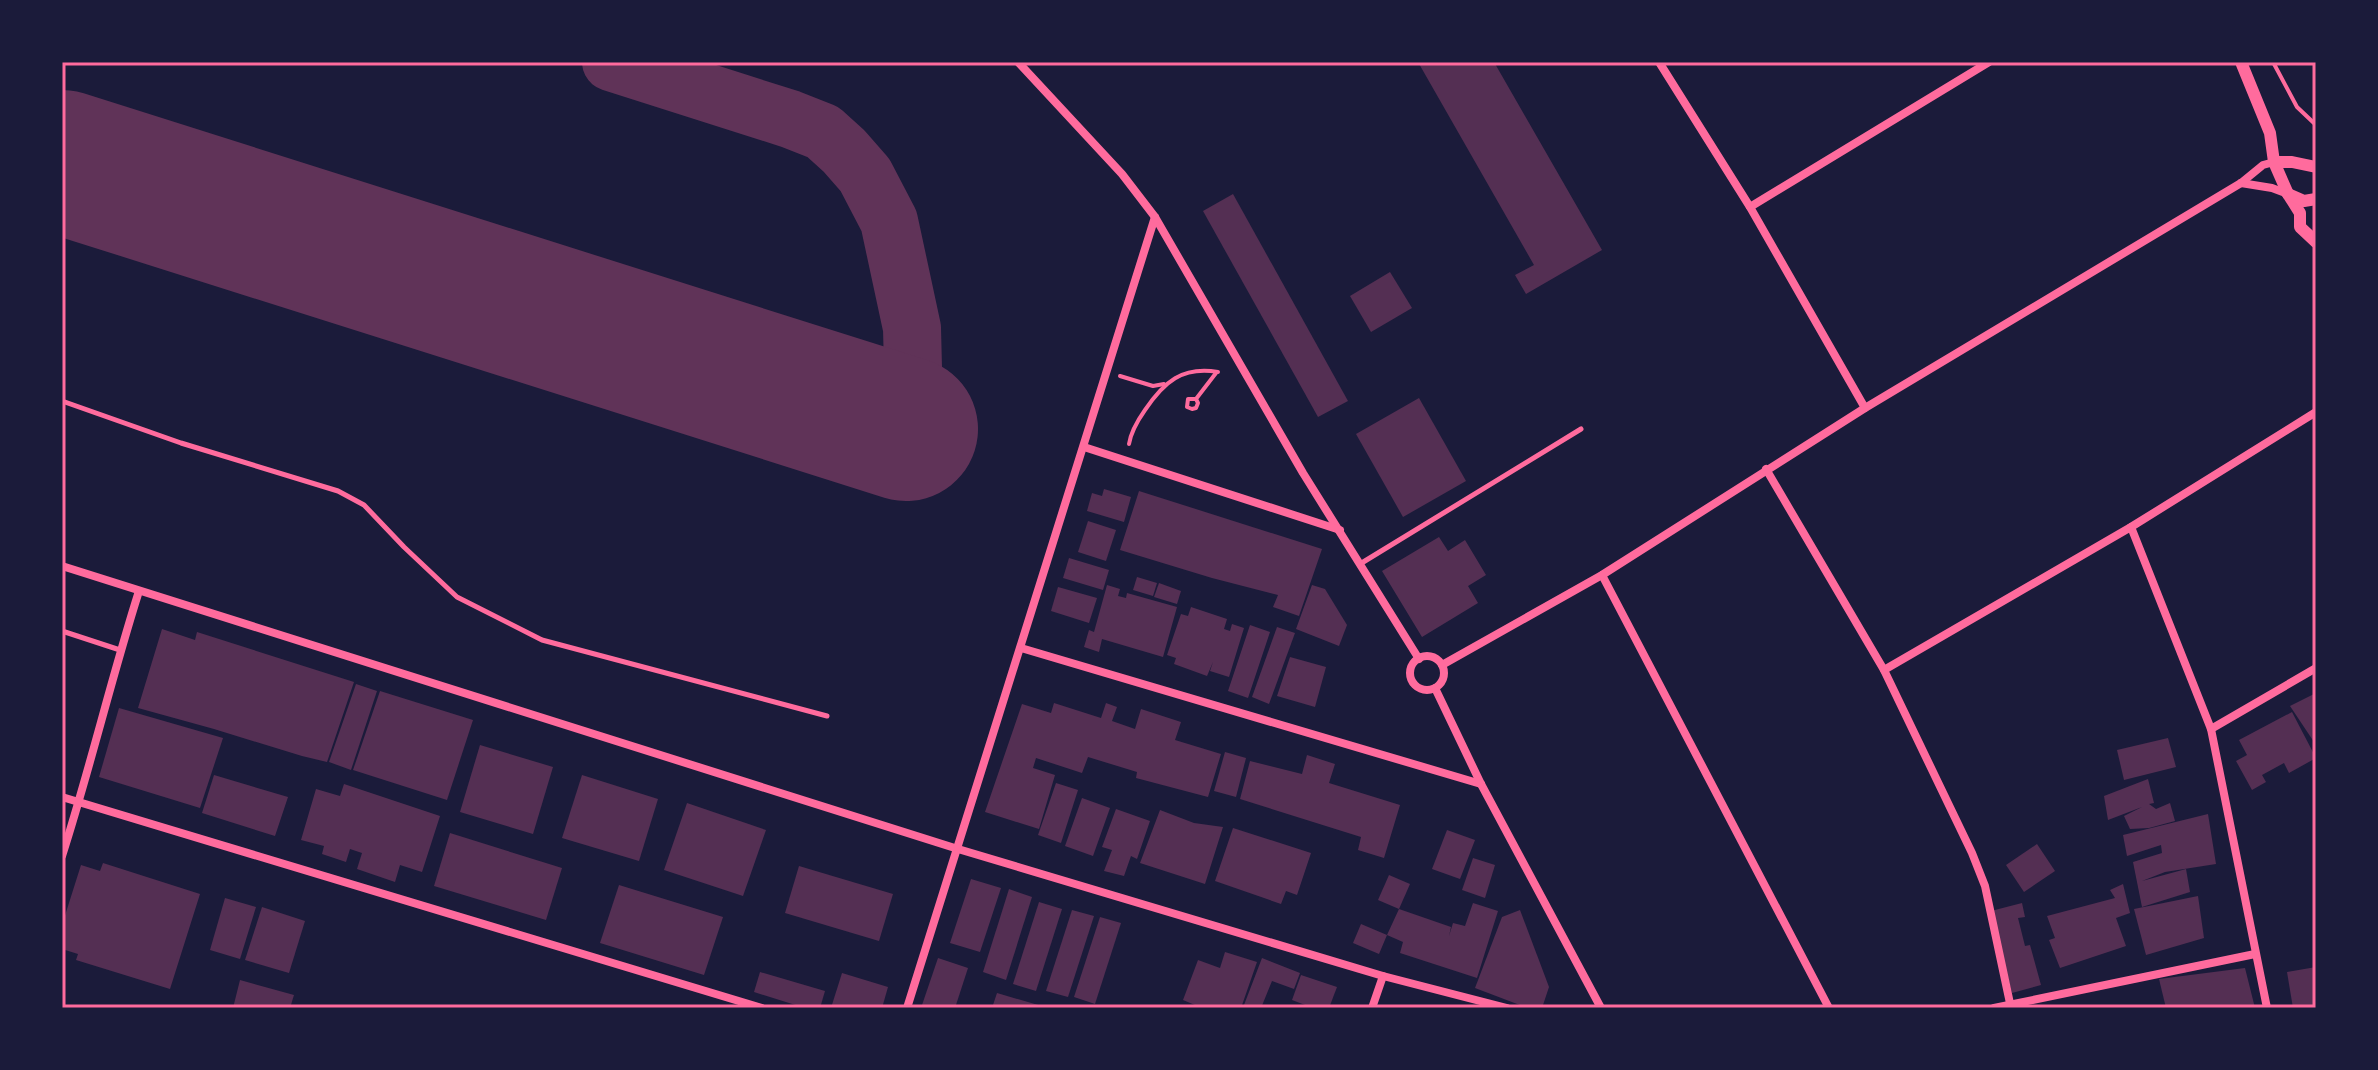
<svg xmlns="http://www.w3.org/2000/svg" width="2378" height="1070" font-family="Cabin,sans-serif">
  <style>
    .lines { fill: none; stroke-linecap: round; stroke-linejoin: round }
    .taxiway { stroke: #603358; stroke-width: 58 }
    .runway { stroke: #603358; stroke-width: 144 }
    .building { fill: #542f53 }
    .path { stroke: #ff6b9d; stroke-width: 4 }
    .service { stroke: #ff6b9d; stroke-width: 5 }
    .minor { stroke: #ff6b9d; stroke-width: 8 }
    .tertiary { stroke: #ff6b9d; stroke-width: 12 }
    .neatline { fill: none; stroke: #ff6b9d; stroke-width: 3 }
  </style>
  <rect width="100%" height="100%" fill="#1b1b3a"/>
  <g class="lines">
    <path class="taxiway" d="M 611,62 L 790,119 L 823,132 L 844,151 L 865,175 L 889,221 L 912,328 L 913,368 L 906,429"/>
    <path class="runway" d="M 62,162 L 906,429"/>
  </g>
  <g class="building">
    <path d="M 1418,62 L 1494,62 L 1602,250 L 1526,294 L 1515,275 L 1534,265 Z"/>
    <path d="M 1233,194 L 1348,401 L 1318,417 L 1203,211 Z"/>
    <path d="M 1390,272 L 1412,308 L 1371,332 L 1350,296 Z"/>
    <path d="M 1419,398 L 1466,481 L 1403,517 L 1356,434 Z"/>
    <path d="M 1104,489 L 1131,497 L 1124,522 L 1087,511 L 1092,493 L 1102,496 Z"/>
    <path d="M 1139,491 L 1322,549 L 1299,616 L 1273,607 L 1278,595 L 1212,578 L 1120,550 Z"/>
    <path d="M 1088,521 L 1116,530 L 1106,561 L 1078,552 Z"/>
    <path d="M 1439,537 L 1448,551 L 1465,540 L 1486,575 L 1468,586 L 1478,603 L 1422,637 L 1382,571 Z"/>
    <path d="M 1069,558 L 1109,570 L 1103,590 L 1063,578 Z"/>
    <path d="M 1137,577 L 1157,583 L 1153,596 L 1133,590 Z"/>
    <path d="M 1159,583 L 1181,591 L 1177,604 L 1154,597 Z"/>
    <path d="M 1107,585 L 1120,589 L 1118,596 L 1126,598 L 1127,593 L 1177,607 L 1163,657 L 1102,639 L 1099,652 L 1084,647 L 1089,630 L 1094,632 Z"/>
    <path d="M 1312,585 L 1325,589 L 1347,625 L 1339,646 L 1296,629 Z"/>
    <path d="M 1058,587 L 1097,598 L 1089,623 L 1051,611 Z"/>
    <path d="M 1191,607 L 1227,619 L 1224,629 L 1230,631 L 1232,624 L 1244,628 L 1229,677 L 1210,671 L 1213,662 L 1207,676 L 1174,664 L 1176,658 L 1167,655 L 1181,614 L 1188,616 Z"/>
    <path d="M 1250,625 L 1270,632 L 1248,698 L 1228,691 Z"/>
    <path d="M 1277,627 L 1295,633 L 1269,704 L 1252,697 Z"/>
    <path d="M 162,629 L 195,640 L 197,632 L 354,682 L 327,762 L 302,756 L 214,729 L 138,708 Z"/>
    <path d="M 1290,657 L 1326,667 L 1315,707 L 1277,696 Z"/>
    <path d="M 356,684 L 377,691 L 351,770 L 329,762 Z"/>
    <path d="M 380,691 L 473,720 L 447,800 L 353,770 Z"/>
    <path d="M 2316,693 L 2316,745 L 2290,706 Z"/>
    <path d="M 1054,703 L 1101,718 L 1106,703 L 1117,707 L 1112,721 L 1135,729 L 1141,709 L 1181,722 L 1175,740 L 1221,754 L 1208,797 L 1136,778 L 1137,772 L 1088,757 L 1082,773 L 1036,758 L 1033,768 L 1055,775 L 1039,829 L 985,812 L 1022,704 L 1051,713 Z"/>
    <path d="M 119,708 L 223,738 L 200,808 L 99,777 Z"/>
    <path d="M 2292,712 L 2316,758 L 2289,773 L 2284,763 L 2262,775 L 2266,782 L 2252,790 L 2236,761 L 2247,755 L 2239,740 Z"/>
    <path d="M 2168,738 L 2176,767 L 2124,780 L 2117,750 Z"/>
    <path d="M 480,745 L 553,767 L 533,834 L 460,812 Z"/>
    <path d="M 1225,752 L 1246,758 L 1236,797 L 1214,791 Z"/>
    <path d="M 1307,755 L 1335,764 L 1329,783 L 1400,805 L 1384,858 L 1358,850 L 1361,837 L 1240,799 L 1250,761 L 1302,774 Z"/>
    <path d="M 214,775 L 288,797 L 275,836 L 202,813 Z"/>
    <path d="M 582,775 L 658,799 L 639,861 L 562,838 Z"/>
    <path d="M 2148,779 L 2154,803 L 2149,804 L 2156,809 L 2170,803 L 2175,821 L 2149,828 L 2130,829 L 2124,816 L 2142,807 L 2108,820 L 2104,796 Z"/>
    <path d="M 1056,783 L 1078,790 L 1061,843 L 1038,835 Z"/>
    <path d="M 344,784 L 440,816 L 422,872 L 400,865 L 395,882 L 357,869 L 362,853 L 350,849 L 346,862 L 322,854 L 324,846 L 301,840 L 316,789 L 340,796 Z"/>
    <path d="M 1082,798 L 1110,808 L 1093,856 L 1065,846 Z"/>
    <path d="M 687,803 L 766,830 L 743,896 L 664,870 Z"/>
    <path d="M 1116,809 L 1150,821 L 1137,859 L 1131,856 L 1124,876 L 1104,871 L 1112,850 L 1102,847 Z"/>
    <path d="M 1160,810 L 1194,823 L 1223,827 L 1205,884 L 1140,863 Z"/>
    <path d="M 2208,814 L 2216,864 L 2165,872 L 2142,881 L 2186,869 L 2190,892 L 2142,907 L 2133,862 L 2162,853 L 2161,845 L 2127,856 L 2123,835 Z"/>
    <path d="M 1233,828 L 1311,853 L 1297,895 L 1286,891 L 1281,904 L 1215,881 Z"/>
    <path d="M 1447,830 L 1475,840 L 1460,879 L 1432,869 Z"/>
    <path d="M 450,833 L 562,868 L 546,920 L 434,886 Z"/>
    <path d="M 2037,844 L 2055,871 L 2024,892 L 2006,865 Z"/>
    <path d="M 1473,858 L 1495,865 L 1485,898 L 1462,890 Z"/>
    <path d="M 103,863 L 200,894 L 170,989 L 76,960 L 78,954 L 62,949 L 62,925 L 81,865 L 100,871 Z"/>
    <path d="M 799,866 L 893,894 L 879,941 L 785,913 Z"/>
    <path d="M 1389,875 L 1410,884 L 1399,909 L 1378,900 Z"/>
    <path d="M 971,879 L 1001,888 L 980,952 L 950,943 Z"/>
    <path d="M 2123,884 L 2130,913 L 2116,918 L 2126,946 L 2060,968 L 2049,940 L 2055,938 L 2047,916 L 2115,898 L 2110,890 Z"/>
    <path d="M 619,885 L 723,917 L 704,975 L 600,943 Z"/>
    <path d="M 1009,889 L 1032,897 L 1006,980 L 983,972 Z"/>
    <path d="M 2198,896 L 2204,938 L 2146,955 L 2134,909 Z"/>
    <path d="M 225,898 L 256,907 L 240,959 L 210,950 Z"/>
    <path d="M 1039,902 L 1062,909 L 1036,991 L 1013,984 Z"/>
    <path d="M 1473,903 L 1498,911 L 1477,978 L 1400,953 L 1403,942 L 1387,935 L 1379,954 L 1353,943 L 1361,924 L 1387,935 L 1399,909 L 1451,927 L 1449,936 L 1453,923 L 1465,926 Z"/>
    <path d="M 2022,903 L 2025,917 L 2018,918 L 2025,946 L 2030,945 L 2041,985 L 2012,993 L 1991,911 Z"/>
    <path d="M 262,907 L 305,921 L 289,973 L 245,960 Z"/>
    <path d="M 1072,910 L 1094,916 L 1068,997 L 1046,991 Z"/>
    <path d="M 1520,910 L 1549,987 L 1543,1005 L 1525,1007 L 1475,988 L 1502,917 Z"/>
    <path d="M 1100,917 L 1121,923 L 1095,1004 L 1074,997 Z"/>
    <path d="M 1225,952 L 1257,962 L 1241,1008 L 1202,1008 L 1183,1000 L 1198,960 L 1220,968 Z"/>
    <path d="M 938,958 L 968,968 L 955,1008 L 921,1008 Z"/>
    <path d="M 1262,958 L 1300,973 L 1294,989 L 1272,981 L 1261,1008 L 1252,1008 L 1244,1005 Z"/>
    <path d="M 2316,967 L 2316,1008 L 2293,1008 L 2287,972 Z"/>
    <path d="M 2245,968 L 2255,1008 L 2166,1008 L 2159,979 Z"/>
    <path d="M 760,972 L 825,991 L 820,1008 L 805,1008 L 754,992 Z"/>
    <path d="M 842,973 L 888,987 L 882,1008 L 831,1008 Z"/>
    <path d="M 1301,975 L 1337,987 L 1329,1008 L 1313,1008 L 1292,1000 Z"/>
    <path d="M 240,980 L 294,995 L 290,1008 L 233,1008 Z"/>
    <path d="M 997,993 L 1045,1007 L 1045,1008 L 992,1008 Z"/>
  </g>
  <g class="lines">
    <g class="path">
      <path d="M 2273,62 L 2297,107 L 2316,125"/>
      <path d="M 1120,376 L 1153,386 L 1164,384"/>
      <path d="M 1196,399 L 1188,399 L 1187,407 L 1192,409 L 1196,408 L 1198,403 L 1196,399 L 1216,373"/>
      <path d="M 1129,444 C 1131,431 1138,420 1145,410 C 1164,382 1182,366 1218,372"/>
      <path d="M 1407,1008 L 1431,1008"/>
    </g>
    <g class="service">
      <path d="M 62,401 L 181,443 L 338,491 L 364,505 L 404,547 L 457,597 L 542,640 L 827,716"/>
      <path d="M 1360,564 L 1581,429"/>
      <path d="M 62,631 L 120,650"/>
    </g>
    <g class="minor">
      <path d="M 1018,62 L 1122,174 L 1155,217 L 1303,473 L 1419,659"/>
      <path d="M 1659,62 L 1750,207 L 1865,408"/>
      <path d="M 2241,183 L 2272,188 L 2288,194"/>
      <path d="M 1750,207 L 1989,62"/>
      <path d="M 1084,447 L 1340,530"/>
      <path d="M 1766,469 L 1884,670 L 1972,853 L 1985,886 L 2011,1008"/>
      <path d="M 2131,527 L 2211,729 L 2267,1008"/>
      <path d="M 62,566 L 958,849 L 1383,976 L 1507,1008"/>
      <path d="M 1602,575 L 1829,1008"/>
      <path d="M 1021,648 L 1481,784"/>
      <circle cx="1427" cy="673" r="17"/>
      <path d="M 1442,665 L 1602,575 L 1865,408 L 2241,183 L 2263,165 L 2274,162"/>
      <path d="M 1884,670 L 2131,527 L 2316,412"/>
      <path d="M 1435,688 L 1481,784 L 1601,1008"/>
      <path d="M 2211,729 L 2316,668"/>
      <path d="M 62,797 L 762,1008"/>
      <path d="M 62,856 C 90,769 111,679 139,591"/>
      <path d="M 907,1008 L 1155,217"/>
      <path d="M 1372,1008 L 1383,976"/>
      <path d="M 1994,1008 L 2255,954"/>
    </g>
    <g class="tertiary">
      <path d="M 2241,62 L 2270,133 L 2274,162 L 2288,194 L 2300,213 L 2300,227 L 2316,242"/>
      <path d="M 2274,162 L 2292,162 L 2316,167"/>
      <path d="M 2288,194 L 2304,201 L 2316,199"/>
    </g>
  </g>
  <rect width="2378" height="1070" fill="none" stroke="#1b1b3a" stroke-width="128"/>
  <rect x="64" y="64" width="2250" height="942" class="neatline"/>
</svg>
